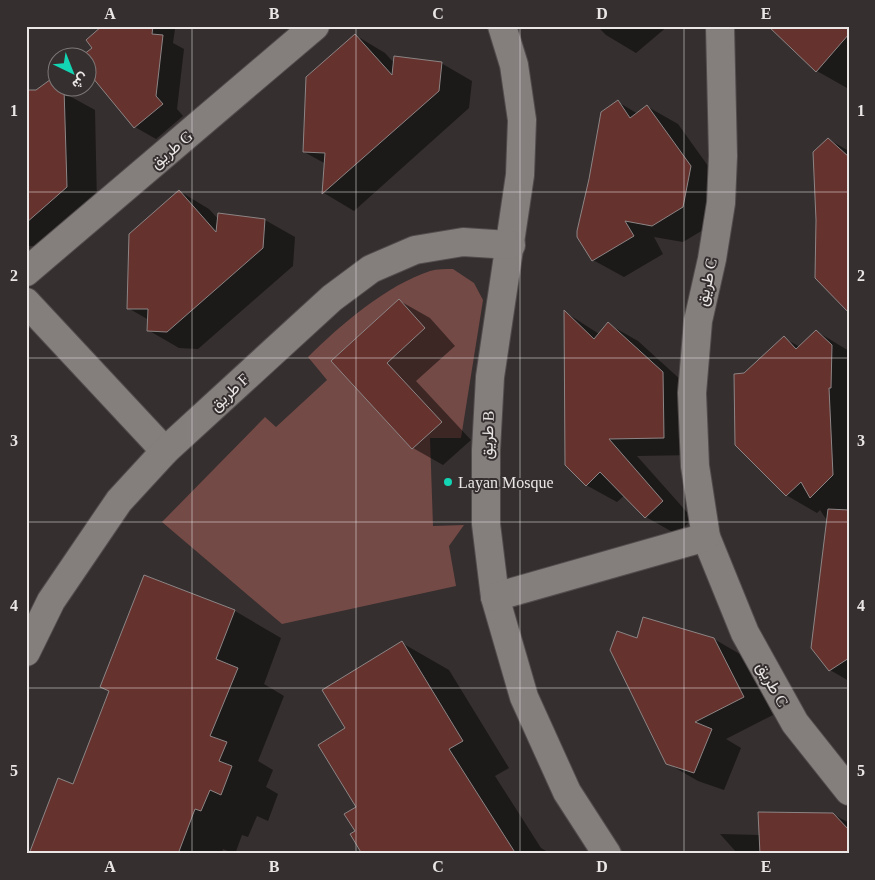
<svg xmlns="http://www.w3.org/2000/svg" width="875" height="880" font-family="'Times New Roman',Vazirmatn,serif">
  <style>
    .green { fill: #734a46 }
    .shadow { fill: #0007 }
    .building { fill: #66322e; stroke: #8c8585 }
    .lines { fill: none; stroke-linecap: round; stroke-linejoin: round }
    .minor-casing { stroke: #524d4d; stroke-width: 30 }
    .minor { stroke: #847e7d; stroke-width: 28 }
    .grid { fill: none; stroke: #eae6e6; stroke-width: 1; stroke-opacity: 0.55 }
    .poi-dot { fill: #13d5b3; stroke: #352f2f; stroke-width: 2 }
    .labels { text-anchor: middle; stroke-width: 4; stroke-linejoin: round; paint-order: stroke }
    .street-label { font-size: 16px; fill: #eae6e6; stroke: #352f2f }
    .poi-label { font-size: 16px; fill: #eae6e6; stroke: #352f2f; text-anchor: start }
    .neatline { fill: none; stroke: #eae6e6; stroke-width: 2 }
    .grid-label { font-size: 16px; text-anchor: middle; font-weight: bold; fill: #eae6e6 }
  </style>
  <rect width="100%" height="100%" fill="#352f2f"/>
  <path class="green" d="M 453,269 L 474,283 L 483,300 L 461,438 L 430,438 L 433,526 L 464,525 L 449,546 L 456,586 L 282,624 L 162,522 L 265,417 L 276,427 L 327,380 L 308,357 C 340,325 387,285 430,271 C 437,269 446,269 453,269 Z"/>
  <g class="shadow">
    <path d="M 105,26 L 170,26 L 175,29 L 173,43 L 184,49 L 177,109 L 183,116 L 156,139 L 135,127 L 88,70 L 88,58 Z"/>
    <path d="M 597,26 L 668,26 L 636,53 L 606,35 Z"/>
    <path d="M 849,26 L 849,86 L 847,88 L 817,71 Z"/>
    <path d="M 355,35 L 385,53 L 394,63 L 441,63 L 472,81 L 469,108 L 354,211 L 324,193 L 326,164 L 304,152 Z"/>
    <path d="M 27,91 L 64,93 L 95,110 L 97,205 L 51,246 L 26,246 Z"/>
    <path d="M 618,102 L 638,114 L 648,107 L 678,124 L 721,184 L 713,224 L 683,242 L 654,237 L 663,254 L 624,277 L 593,260 Z"/>
    <path d="M 828,139 L 847,150 L 849,148 L 849,311 Z"/>
    <path d="M 179,191 L 209,209 L 219,220 L 265,220 L 295,237 L 293,266 L 198,349 L 179,348 L 148,330 L 149,320 L 128,308 Z"/>
    <path d="M 400,301 L 430,318 L 455,346 L 416,381 L 471,440 L 443,465 L 413,448 L 333,361 Z"/>
    <path d="M 565,312 L 599,334 L 608,324 L 638,341 L 693,391 L 694,455 L 637,456 L 693,519 L 676,534 L 646,517 L 625,495 L 617,502 L 586,485 Z"/>
    <path d="M 816,331 L 849,351 L 849,681 L 830,670 L 828,522 L 820,510 L 817,513 L 786,495 L 744,375 L 784,338 L 800,347 Z"/>
    <path d="M 145,576 L 235,611 L 281,638 L 264,684 L 284,696 L 258,761 L 273,770 L 266,787 L 278,794 L 268,821 L 257,816 L 248,837 L 242,835 L 235,854 L 223,849 L 221,854 L 30,854 L 73,785 L 110,691 Z"/>
    <path d="M 714,639 L 745,657 L 773,715 L 726,739 L 741,748 L 724,790 L 698,781 L 667,763 L 638,640 Z"/>
    <path d="M 402,643 L 449,670 L 509,768 L 495,776 L 541,848 L 551,854 L 363,854 L 356,831 L 357,807 L 347,729 Z"/>
    <path d="M 833,814 L 849,823 L 849,854 L 738,854 L 720,834 L 760,835 Z"/>
  </g>
  <g class="building">
    <path d="M 102,26 L 153,26 L 152,34 L 163,35 L 156,96 L 163,104 L 134,128 L 88,72 L 88,58 L 79,58 L 92,48 L 86,40 Z"/>
    <path d="M 768,26 L 849,26 L 849,34 L 816,72 Z"/>
    <path d="M 355,34 L 392,75 L 394,56 L 442,62 L 439,91 L 322,194 L 325,153 L 303,152 L 306,77 Z"/>
    <path d="M 58,74 L 58,88 L 64,88 L 67,187 L 26,223 L 26,90 L 36,90 Z"/>
    <path d="M 618,100 L 630,118 L 647,105 L 691,166 L 683,207 L 652,226 L 625,221 L 634,236 L 592,261 L 577,237 L 577,231 L 589,179 L 601,112 Z"/>
    <path d="M 828,138 L 849,157 L 849,313 L 815,278 L 816,220 L 813,152 Z"/>
    <path d="M 179,190 L 216,232 L 218,213 L 265,219 L 263,248 L 167,332 L 147,331 L 148,309 L 127,309 L 129,234 Z"/>
    <path d="M 399,299 L 425,328 L 387,363 L 442,422 L 412,449 L 331,361 Z"/>
    <path d="M 564,310 L 594,339 L 608,322 L 663,372 L 664,438 L 609,439 L 663,501 L 645,518 L 600,472 L 586,486 L 565,465 Z"/>
    <path d="M 816,330 L 832,345 L 831,388 L 829,388 L 833,475 L 810,498 L 801,482 L 786,496 L 735,445 L 734,374 L 744,373 L 784,336 L 796,349 Z"/>
    <path d="M 828,509 L 849,510 L 849,658 L 829,671 L 811,648 Z"/>
    <path d="M 144,575 L 235,610 L 216,659 L 238,668 L 210,736 L 227,742 L 219,761 L 232,766 L 221,795 L 210,790 L 201,811 L 195,809 L 178,854 L 29,854 L 58,778 L 73,784 L 109,691 L 100,687 Z"/>
    <path d="M 643,617 L 714,638 L 744,697 L 695,722 L 712,729 L 694,773 L 666,764 L 610,650 L 617,631 L 637,638 Z"/>
    <path d="M 402,641 L 463,741 L 449,749 L 516,854 L 362,854 L 350,834 L 355,831 L 344,814 L 356,807 L 318,745 L 345,728 L 322,690 Z"/>
    <path d="M 758,812 L 833,813 L 849,830 L 849,854 L 760,854 Z"/>
  </g>
  <g class="lines">
    <g class="minor-casing">
      <g id="minor">
        <path d="M 502,26 L 514,65 L 522,120 L 520,175 L 490,377 L 486,450 L 486,524 L 495,597 L 524,697 L 567,792 L 607,854"/>
        <path d="M 720,26 L 723,156 L 721,203 L 712,259 L 698,321 L 692,393 L 695,466 L 706,537 L 745,633 L 795,723 L 849,791"/>
        <path d="M 26,272 L 315,26"/>
        <path d="M 26,302 L 165,451"/>
        <path d="M 495,597 L 706,537"/>
        <path d="M 26,652 L 51,601 L 119,501 L 165,451 L 332,298 L 371,269 L 415,250 L 463,242 L 511,245"/>
      </g>
    </g>
    <use href="#minor" class="minor"/>
  </g>
  <path class="grid" d="M 192,26 L 192,854M 356,26 L 356,854M 520,26 L 520,854M 684,26 L 684,854M 26,192 L 849,192M 26,358 L 849,358M 26,522 L 849,522M 26,688 L 849,688"/>
  <circle class="poi-dot" cx="448" cy="482" r="5"/>
  <g class="labels">
    <g class="street-label">
      <text transform="translate(171 149) rotate(-40)" y="6">طريق G</text>
      <text transform="translate(706 282) rotate(-78)" y="6">طريق C</text>
      <text transform="translate(229 392) rotate(-43)" y="6">طريق F</text>
      <text transform="translate(487 435) rotate(-88)" y="6">طريق B</text>
      <text transform="translate(773 684) rotate(61)" y="6">طريق C</text>
    </g>
    <g class="poi-label">
      <text x="458" y="488">Layan Mosque</text>
    </g>
  </g>
  <rect width="875" height="880" fill="none" stroke="#352f2f" stroke-width="55"/>
  <g transform="translate(72 72) rotate(137)"><circle r="24" fill="#352f2f" stroke="#7d7878"/>
  <path d="M0-4L9 19L0 12L-9 19Z" fill="#13d5b3"/>
  <text y="-8" font-size="14" font-weight="bold" text-anchor="middle" fill="#eae6e6">ش</text>
  </g>
  <rect x="28" y="28" width="820" height="824" class="neatline"/>
  <g class="grid-label">
    <text x="110" y="19">A</text>
    <text x="274" y="19">B</text>
    <text x="438" y="19">C</text>
    <text x="602" y="19">D</text>
    <text x="766" y="19">E</text>
    <text x="14" y="116">1</text>
    <text x="861" y="116">1</text>
    <text x="14" y="281">2</text>
    <text x="861" y="281">2</text>
    <text x="14" y="446">3</text>
    <text x="861" y="446">3</text>
    <text x="14" y="611">4</text>
    <text x="861" y="611">4</text>
    <text x="14" y="776">5</text>
    <text x="861" y="776">5</text>
    <text x="110" y="872">A</text>
    <text x="274" y="872">B</text>
    <text x="438" y="872">C</text>
    <text x="602" y="872">D</text>
    <text x="766" y="872">E</text>
  </g>
</svg>
